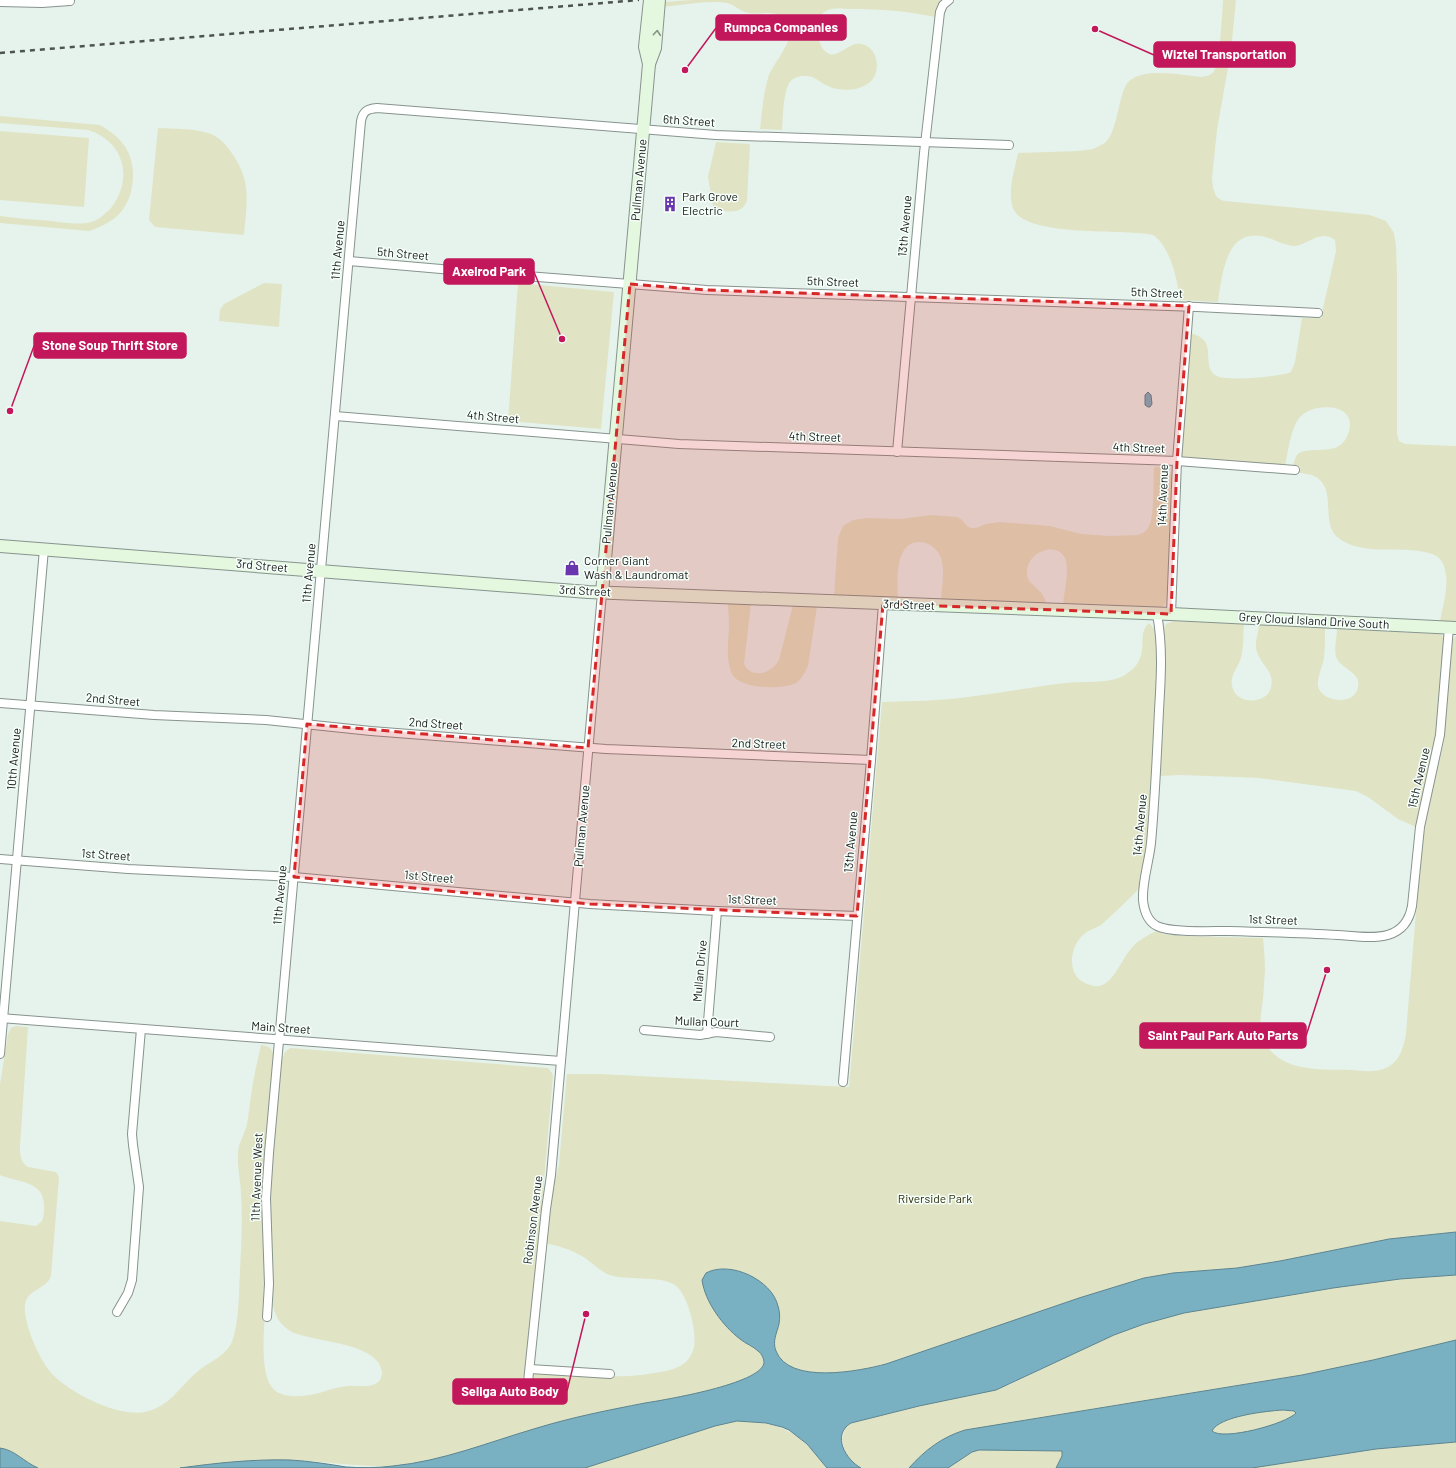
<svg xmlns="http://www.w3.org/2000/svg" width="1456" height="1468" font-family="Barlow,sans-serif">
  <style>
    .green { fill: #e0e4c5 }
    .water { fill: #7ab1c2; stroke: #5c848f; fill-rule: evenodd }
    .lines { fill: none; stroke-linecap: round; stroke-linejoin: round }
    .street-casing { stroke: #87938d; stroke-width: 10 }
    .secondary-casing { stroke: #87938d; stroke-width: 14 }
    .street { stroke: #fff; stroke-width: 8 }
    .secondary { stroke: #e4f8df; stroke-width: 12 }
    .rail { stroke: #4d5350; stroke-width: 2.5; stroke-dasharray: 5 5; stroke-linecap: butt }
    .oneway { stroke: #879485 }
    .marked { fill: #d62828; fill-opacity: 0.2; stroke: #d62828; stroke-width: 3; stroke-dasharray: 8 5; stroke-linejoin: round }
    .labels { text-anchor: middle; stroke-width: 3; stroke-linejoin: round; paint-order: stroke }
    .street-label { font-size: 12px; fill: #161a18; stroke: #f7fffb }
    .poi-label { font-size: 12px; fill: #161a18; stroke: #f7fffb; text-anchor: start }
    .park-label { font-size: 12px; fill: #2c2e08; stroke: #f7fffb }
    .leader { fill: none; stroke: #c2185b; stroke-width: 1.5 }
    .callout-dot { fill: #c2185b; stroke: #f7fffb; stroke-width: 1.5 }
    .callout { fill: #c2185b; stroke: #c2185b; stroke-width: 1.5 }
    .callout-label { font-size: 13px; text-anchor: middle; font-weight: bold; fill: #fff }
  </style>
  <rect width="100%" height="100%" fill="#e6f3ed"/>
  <g class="green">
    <path d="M 691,0 L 943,0 L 937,10 L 935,17 C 907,11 879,9 851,9 C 843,9 833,7 826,11 C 820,14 817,21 817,28 C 817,35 820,47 825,51 C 834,61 846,46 855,44 C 877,41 884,71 869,83 C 858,91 840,92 828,86 C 822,84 818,79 812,77 C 806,75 794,76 790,82 C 783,92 783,118 782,130 L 760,129 C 762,112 763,95 768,78 C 772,62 805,32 782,17 C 772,10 760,15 749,13 C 741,12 735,5 727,3 C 708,0 683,5 663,7 L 664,2 Z"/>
    <path d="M 1223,0 L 1236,0 L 1231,51 L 1217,130 L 1212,178 L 1213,188 L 1216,196 L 1221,200 L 1225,201 L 1370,215 L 1386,221 L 1394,233 L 1396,246 L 1397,274 L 1397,434 L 1399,441 L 1405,444 L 1456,446 L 1456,622 L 1440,621 C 1443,605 1449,586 1445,570 C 1444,563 1439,556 1432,554 C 1404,544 1362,558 1337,537 C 1320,521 1338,488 1314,476 C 1310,474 1305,474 1300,473 L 1300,467 L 1293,466 C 1294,462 1295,458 1297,455 C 1309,443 1341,461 1349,431 C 1357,403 1315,402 1301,416 C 1291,426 1288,452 1285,466 L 1184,458 L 1181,455 L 1190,333 C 1220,340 1200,363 1215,375 C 1223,382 1280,377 1291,372 L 1295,362 L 1302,318 L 1322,318 L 1323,308 L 1336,251 L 1335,240 C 1320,228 1307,246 1293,246 C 1282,245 1272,238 1261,236 C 1225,230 1222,277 1218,302 L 1180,300 C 1177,280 1171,247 1153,235 C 1126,228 1018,239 1012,205 C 1008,188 1015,169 1018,153 L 1078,151 L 1093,149 L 1105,143 L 1109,138 L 1112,132 C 1118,117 1119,101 1125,87 C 1135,65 1181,75 1201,77 C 1206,76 1211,76 1214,71 C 1220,62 1222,14 1223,0 Z"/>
    <path d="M 0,116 L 100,125 C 110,131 120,138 126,148 C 137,167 135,195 121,212 C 112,222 101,227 89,231 L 0,223 L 0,216 C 17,218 35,220 52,221 C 65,223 79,225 91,222 C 99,220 106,213 111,208 C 134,179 124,141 88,130 L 0,123 Z"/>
    <path d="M 158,128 C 174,129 192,128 208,133 C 218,136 225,143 231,152 C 252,181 247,201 244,235 L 155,227 L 149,220 Z"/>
    <path d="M 0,131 L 89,138 L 84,207 L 0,200 Z"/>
    <path d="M 716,142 L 750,144 L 747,200 C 743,215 727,212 715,209 L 713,206 L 708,177 Z"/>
    <path d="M 264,283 L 282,284 L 279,327 L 219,321 L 220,310 L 224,304 Z"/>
    <path d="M 518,283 L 614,292 L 601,429 L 508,421 Z"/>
    <path d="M 1154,467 C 1163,467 1171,467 1172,478 L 1167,598 L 1165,605 L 1161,607 L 1063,605 C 1064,593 1070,569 1065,558 C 1057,541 1026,551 1027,574 C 1027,586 1044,588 1046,604 L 941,600 C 942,587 945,570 941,558 C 939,551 932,545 926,543 C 894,535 897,581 898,599 L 834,596 L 838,538 L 843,526 L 853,520 L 868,518 L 901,519 L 931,515 L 957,517 L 961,519 L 967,526 L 971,528 L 976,528 L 986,524 L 1000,522 L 1050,526 L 1081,534 L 1109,536 L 1137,535 C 1142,534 1145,532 1148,528 C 1155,517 1153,481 1154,467 Z"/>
    <path d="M 728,603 L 751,603 L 744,664 C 752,680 772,673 779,660 L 793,605 L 817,606 L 808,666 C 805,672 802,679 796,683 C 782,690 739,689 732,674 C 725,659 729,640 729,624 C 729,617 728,610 728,603 Z"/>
    <path d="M 1174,621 L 1244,624 C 1243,635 1244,647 1241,658 C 1238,668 1228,677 1233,689 C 1238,705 1268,704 1271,687 C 1275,672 1261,665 1257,652 C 1254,644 1258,633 1259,625 L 1325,628 C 1325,638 1325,649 1324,659 C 1322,667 1317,678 1318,686 C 1322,703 1355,706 1358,687 C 1361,672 1343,670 1337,659 C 1333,651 1337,638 1337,629 L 1438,634 L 1442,635 L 1444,640 L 1437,732 L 1416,827 L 1398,819 L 1368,797 L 1356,791 L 1259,778 L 1182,775 L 1160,776 L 1165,667 L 1164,628 L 1166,624 Z"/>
    <path d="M 1149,623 C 1155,628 1157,634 1157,642 C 1159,660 1157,679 1156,696 C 1155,734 1152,771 1149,809 C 1148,831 1147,866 1140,887 C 1138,891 1106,921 1101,925 C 1094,929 1086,931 1081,937 C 1071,948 1068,968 1079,979 C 1084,983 1092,987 1099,986 C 1114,983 1121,960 1130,950 C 1137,941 1147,935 1157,931 L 1163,934 L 1181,936 L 1263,938 C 1264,949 1265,960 1265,971 C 1264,980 1264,990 1263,999 C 1261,1015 1257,1031 1267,1046 C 1285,1073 1324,1069 1352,1070 C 1363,1071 1377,1073 1388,1067 C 1400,1061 1404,1046 1406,1033 L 1422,840 L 1426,814 L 1444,742 L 1452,640 L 1456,636 L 1456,1232 L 1389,1239 L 1280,1261 L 1237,1268 L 1173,1273 L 1144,1278 L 1079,1298 L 886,1364 C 860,1371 781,1386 775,1347 C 773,1334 782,1323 779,1308 C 774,1283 737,1263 713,1270 C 684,1277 726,1328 738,1337 C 745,1344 760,1348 763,1358 C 767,1369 755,1374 747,1377 C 703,1399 639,1403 590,1414 C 524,1429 462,1457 395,1466 C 354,1468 319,1459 278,1460 C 254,1460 230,1462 206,1465 C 197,1466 187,1468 178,1468 C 132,1468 85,1468 38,1468 C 25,1462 15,1451 0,1448 L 0,1221 L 36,1226 L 42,1221 C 44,1216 44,1211 44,1206 C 44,1180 18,1183 0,1175 L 0,1084 L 8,1034 L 11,1028 L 16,1026 L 28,1027 L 20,1147 C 20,1155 21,1163 28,1167 L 56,1172 L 59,1177 L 51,1276 C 47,1289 27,1289 25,1305 C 23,1323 40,1362 53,1375 C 72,1394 118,1417 145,1412 C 171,1406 179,1387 197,1372 C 208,1362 224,1357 231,1344 C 239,1327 239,1291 240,1271 C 241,1246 243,1220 241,1195 C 241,1181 237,1168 238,1154 C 238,1143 245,1134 247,1124 C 249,1112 250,1100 252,1089 C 254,1074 258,1060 261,1045 C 270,1046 274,1050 274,1059 C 271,1101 265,1143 265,1185 C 264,1221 267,1256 266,1291 C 266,1314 258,1367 271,1386 C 280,1400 305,1397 319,1393 C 328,1390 338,1387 348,1386 C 357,1385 367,1388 375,1384 C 380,1382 382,1377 382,1372 C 379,1342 312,1342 292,1332 C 281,1326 276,1318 273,1306 L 269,1186 L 282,1059 L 285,1052 L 290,1048 L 548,1068 L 552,1073 L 553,1076 L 542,1204 L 526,1372 L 521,1380 L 521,1385 L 526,1389 L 532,1388 L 535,1382 L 533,1375 L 536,1373 C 576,1372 614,1381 654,1373 C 663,1372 672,1370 680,1366 C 688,1362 692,1355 694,1347 C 697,1332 688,1294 675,1285 C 662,1276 630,1280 613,1276 C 601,1273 594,1264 585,1258 C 573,1250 559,1246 545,1243 L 549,1205 L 559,1164 L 567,1074 L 600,1074 L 849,1087 L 882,702 C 911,701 940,701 968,697 C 1000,693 1032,687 1065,683 C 1082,681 1111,684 1125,675 C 1154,657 1134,636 1149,623 Z"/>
    <path d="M 1456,1275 L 1456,1340 L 1373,1360 L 1302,1375 L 965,1430 C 941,1437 926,1450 909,1468 L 861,1468 L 854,1464 L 846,1455 L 842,1440 L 845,1428 L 851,1423 L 919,1406 L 983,1393 L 1009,1385 L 1084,1348 L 1114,1335 L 1144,1324 L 1184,1313 L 1333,1288 L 1400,1279 Z"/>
    <path d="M 1283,1410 L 1295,1411 L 1296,1414 C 1285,1424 1223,1441 1212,1431 C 1219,1416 1267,1411 1283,1410 Z"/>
    <path d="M 737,1421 C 783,1422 799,1432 827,1468 L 585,1468 L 715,1426 Z"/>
    <path d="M 1456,1442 L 1456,1468 L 1252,1468 L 1376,1449 Z"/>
    <path d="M 979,1450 L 1060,1450 L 1063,1452 L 1061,1458 L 1056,1468 L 948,1468 L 972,1452 Z"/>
  </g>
  <g class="water">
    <path d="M 1148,392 L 1151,395 L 1152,404 L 1150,407 L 1148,407 L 1145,405 L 1145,395 Z"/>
    <path d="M 1456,1232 L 1456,1275 L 1400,1279 L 1333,1288 L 1184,1313 L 1144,1324 L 1114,1335 L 996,1390 L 919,1406 L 851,1423 C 831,1435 846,1460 861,1468 L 827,1468 L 807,1444 L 789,1430 L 782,1427 L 766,1423 L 737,1421 L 715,1426 L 585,1468 L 180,1468 C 216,1463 253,1459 290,1460 C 309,1461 328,1464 346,1467 C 362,1468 377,1468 393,1466 C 443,1461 489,1442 537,1428 C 573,1417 609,1410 645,1403 C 664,1400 761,1384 764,1363 C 764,1359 762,1354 758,1351 C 753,1346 746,1344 740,1339 C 723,1326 705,1302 702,1280 L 706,1273 C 730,1260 772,1280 778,1306 C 780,1312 780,1318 779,1324 C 777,1333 772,1341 776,1351 C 789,1385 860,1371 886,1364 L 1079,1298 L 1144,1278 L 1173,1273 L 1237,1268 L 1280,1261 L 1389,1239 Z"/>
    <path d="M 1456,1340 L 1456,1442 L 1376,1449 L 1252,1468 L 1056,1468 L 1062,1456 L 1062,1451 L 979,1450 L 972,1452 L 948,1468 L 909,1468 C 925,1450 942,1437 965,1430 L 1302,1375 L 1373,1360 ZM 1283,1410 L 1294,1411 L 1296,1413 C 1286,1424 1223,1441 1212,1431 C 1219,1416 1267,1411 1283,1410 Z"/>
    <path d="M 0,1448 C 15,1450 24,1462 38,1468 L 0,1468 Z"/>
  </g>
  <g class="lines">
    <g class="street-casing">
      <g id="street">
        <path d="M 0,2 L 42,3 L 70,1"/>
        <path d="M 349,261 L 487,273 L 707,290 L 1197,307 L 1318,313"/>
        <path d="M 335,416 L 679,444 L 1177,461 L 1295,470"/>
        <path d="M 897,452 L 924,153 L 940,12 L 943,5 L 949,0"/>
        <path d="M 1157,614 C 1163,646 1161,678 1159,710 C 1157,755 1155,799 1151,843 C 1149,862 1142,882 1143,900 C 1144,910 1147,921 1157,926 C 1171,933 1209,931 1226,931 C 1263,932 1301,933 1338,935 C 1368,937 1405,945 1412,906 L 1420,827 L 1440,735 L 1449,627"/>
        <path d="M 1171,614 L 1177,461 L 1189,306"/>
        <path d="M 0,703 L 154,715 L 266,720 L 371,731 L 606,749 L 871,760"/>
        <path d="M 0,859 L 128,869 L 294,877 L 590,904 L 717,911 L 857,916"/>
        <path d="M 0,1018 L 561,1061"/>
        <path d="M 644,1030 L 700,1035 L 716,1032 L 770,1037"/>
        <path d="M 707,1034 L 717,911"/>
        <path d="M 0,1054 L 44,549"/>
        <path d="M 843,1082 L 871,760 L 883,604"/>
        <path d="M 117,1312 L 128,1293 L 132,1280 L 139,1187 L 133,1145 L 132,1134 L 141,1029"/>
        <path d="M 267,1317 L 269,1284 L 266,1198 L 269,1153 L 361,121 C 363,111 367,109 377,108 L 716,135 L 1009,145"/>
        <path d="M 530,1369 L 610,1374"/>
        <path d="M 528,1382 L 546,1209 L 551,1175 L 602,593"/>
      </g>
    </g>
    <g class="secondary-casing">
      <g id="secondary">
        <path d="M 649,64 L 645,47 L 650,0"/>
        <path d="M 0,546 L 588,592 L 1171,614 L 1456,628"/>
        <path d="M 602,593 L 649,64 L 655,48 L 659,0"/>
      </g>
    </g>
    <use href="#street" class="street"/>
    <use href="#secondary" class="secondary"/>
    <path class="rail" d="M 0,53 L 639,0"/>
  </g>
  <defs><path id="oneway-chevron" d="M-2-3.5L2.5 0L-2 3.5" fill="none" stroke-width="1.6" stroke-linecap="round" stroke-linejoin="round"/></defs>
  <use class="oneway" href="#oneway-chevron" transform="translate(657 33) rotate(-85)"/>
  <path class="marked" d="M 630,284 L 707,290 L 1189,306 L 1177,461 L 1171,614 L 883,604 L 857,916 L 590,904 L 294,877 L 307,724 L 588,748 Z"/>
  <defs>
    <g id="building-bare" transform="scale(1.2)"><path d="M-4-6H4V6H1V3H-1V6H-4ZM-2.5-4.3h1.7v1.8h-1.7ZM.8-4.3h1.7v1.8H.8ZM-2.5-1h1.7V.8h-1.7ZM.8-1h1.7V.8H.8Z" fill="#6936ad" stroke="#f7fffb" stroke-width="2.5" paint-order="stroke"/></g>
    <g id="shop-bare" transform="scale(1.2)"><path d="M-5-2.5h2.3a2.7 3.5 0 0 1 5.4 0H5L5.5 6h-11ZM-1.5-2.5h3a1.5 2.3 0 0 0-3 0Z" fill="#6936ad" stroke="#f7fffb" stroke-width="2.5" paint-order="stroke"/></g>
  </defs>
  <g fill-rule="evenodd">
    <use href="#building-bare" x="670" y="204"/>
    <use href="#shop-bare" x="572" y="568"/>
  </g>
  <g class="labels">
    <g class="street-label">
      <text transform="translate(689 121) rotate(4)" y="4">6th Street</text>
      <text transform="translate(639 180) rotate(-85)" y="4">Pullman Avenue</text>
      <text transform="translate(905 226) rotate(-85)" y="4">13th Avenue</text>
      <text transform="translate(338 250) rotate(-85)" y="4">11th Avenue</text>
      <text transform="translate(403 254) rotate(5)" y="4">5th Street</text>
      <text transform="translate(833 282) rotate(2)" y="4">5th Street</text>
      <text transform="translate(1157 293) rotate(2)" y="4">5th Street</text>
      <text transform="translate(493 417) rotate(5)" y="4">4th Street</text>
      <text transform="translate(815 437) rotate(2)" y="4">4th Street</text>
      <text transform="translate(1139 448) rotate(2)" y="4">4th Street</text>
      <text transform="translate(1163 495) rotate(-88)" y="4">14th Avenue</text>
      <text transform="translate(610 503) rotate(-85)" y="4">Pullman Avenue</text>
      <text transform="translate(262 566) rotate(5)" y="4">3rd Street</text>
      <text transform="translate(309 573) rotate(-85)" y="4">11th Avenue</text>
      <text transform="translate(585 591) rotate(3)" y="4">3rd Street</text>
      <text transform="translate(909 605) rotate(2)" y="4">3rd Street</text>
      <text transform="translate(1314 621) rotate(3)" y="4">Grey Cloud Island Drive South</text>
      <text transform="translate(113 700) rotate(5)" y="4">2nd Street</text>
      <text transform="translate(436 724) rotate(4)" y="4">2nd Street</text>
      <text transform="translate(759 744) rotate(2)" y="4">2nd Street</text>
      <text transform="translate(14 759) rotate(-85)" y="4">10th Avenue</text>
      <text transform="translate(1419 778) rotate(-77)" y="4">15th Avenue</text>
      <text transform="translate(1140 825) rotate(-85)" y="4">14th Avenue</text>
      <text transform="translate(582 826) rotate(-85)" y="4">Pullman Avenue</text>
      <text transform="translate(851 842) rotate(-85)" y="4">13th Avenue</text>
      <text transform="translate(106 855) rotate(4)" y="4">1st Street</text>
      <text transform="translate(429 877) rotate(5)" y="4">1st Street</text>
      <text transform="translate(280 895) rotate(-85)" y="4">11th Avenue</text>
      <text transform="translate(752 900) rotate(2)" y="4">1st Street</text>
      <text transform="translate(1273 920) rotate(2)" y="4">1st Street</text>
      <text transform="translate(700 971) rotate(-85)" y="4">Mullan Drive</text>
      <text transform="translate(707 1022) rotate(2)" y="4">Mullan Court</text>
      <text transform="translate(281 1028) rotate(4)" y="4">Main Street</text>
      <text transform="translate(257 1177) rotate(-88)" y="4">11th Avenue West</text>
      <text transform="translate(533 1220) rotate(-83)" y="4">Robinson Avenue</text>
    </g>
    <g class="poi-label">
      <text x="682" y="201">Park Grove<tspan x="682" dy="14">Electric</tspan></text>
      <text x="584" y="565">Corner Giant<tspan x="584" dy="14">Wash &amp; Laundromat</tspan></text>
    </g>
    <g class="park-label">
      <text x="935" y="1203">Riverside Park</text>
    </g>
  </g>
  <path class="leader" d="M685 70L716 28M1095 29L1154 55M562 339L534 272M10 411L34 346M1327 970L1306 1036M586 1314L567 1391"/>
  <g class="callout-dot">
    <circle cx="685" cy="70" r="4"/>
    <circle cx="1095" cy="29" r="4"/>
    <circle cx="562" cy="339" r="4"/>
    <circle cx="10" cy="411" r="4"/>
    <circle cx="1327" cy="970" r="4"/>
    <circle cx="586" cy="1314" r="4"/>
  </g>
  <g class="callout">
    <rect x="716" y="15" width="130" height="25" rx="4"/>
    <rect x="1154" y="42" width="141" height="25" rx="4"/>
    <rect x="444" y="259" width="90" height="25" rx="4"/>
    <rect x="34" y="333" width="152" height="25" rx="4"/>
    <rect x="1140" y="1023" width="166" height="25" rx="4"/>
    <rect x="453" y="1379" width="114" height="25" rx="4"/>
  </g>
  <g class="callout-label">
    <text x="781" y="32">Rumpca Companies</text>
    <text x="1224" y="59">Wiztel Transportation</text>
    <text x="489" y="276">Axelrod Park</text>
    <text x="110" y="350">Stone Soup Thrift Store</text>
    <text x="1223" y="1040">Saint Paul Park Auto Parts</text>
    <text x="510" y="1396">Seliga Auto Body</text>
  </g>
</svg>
